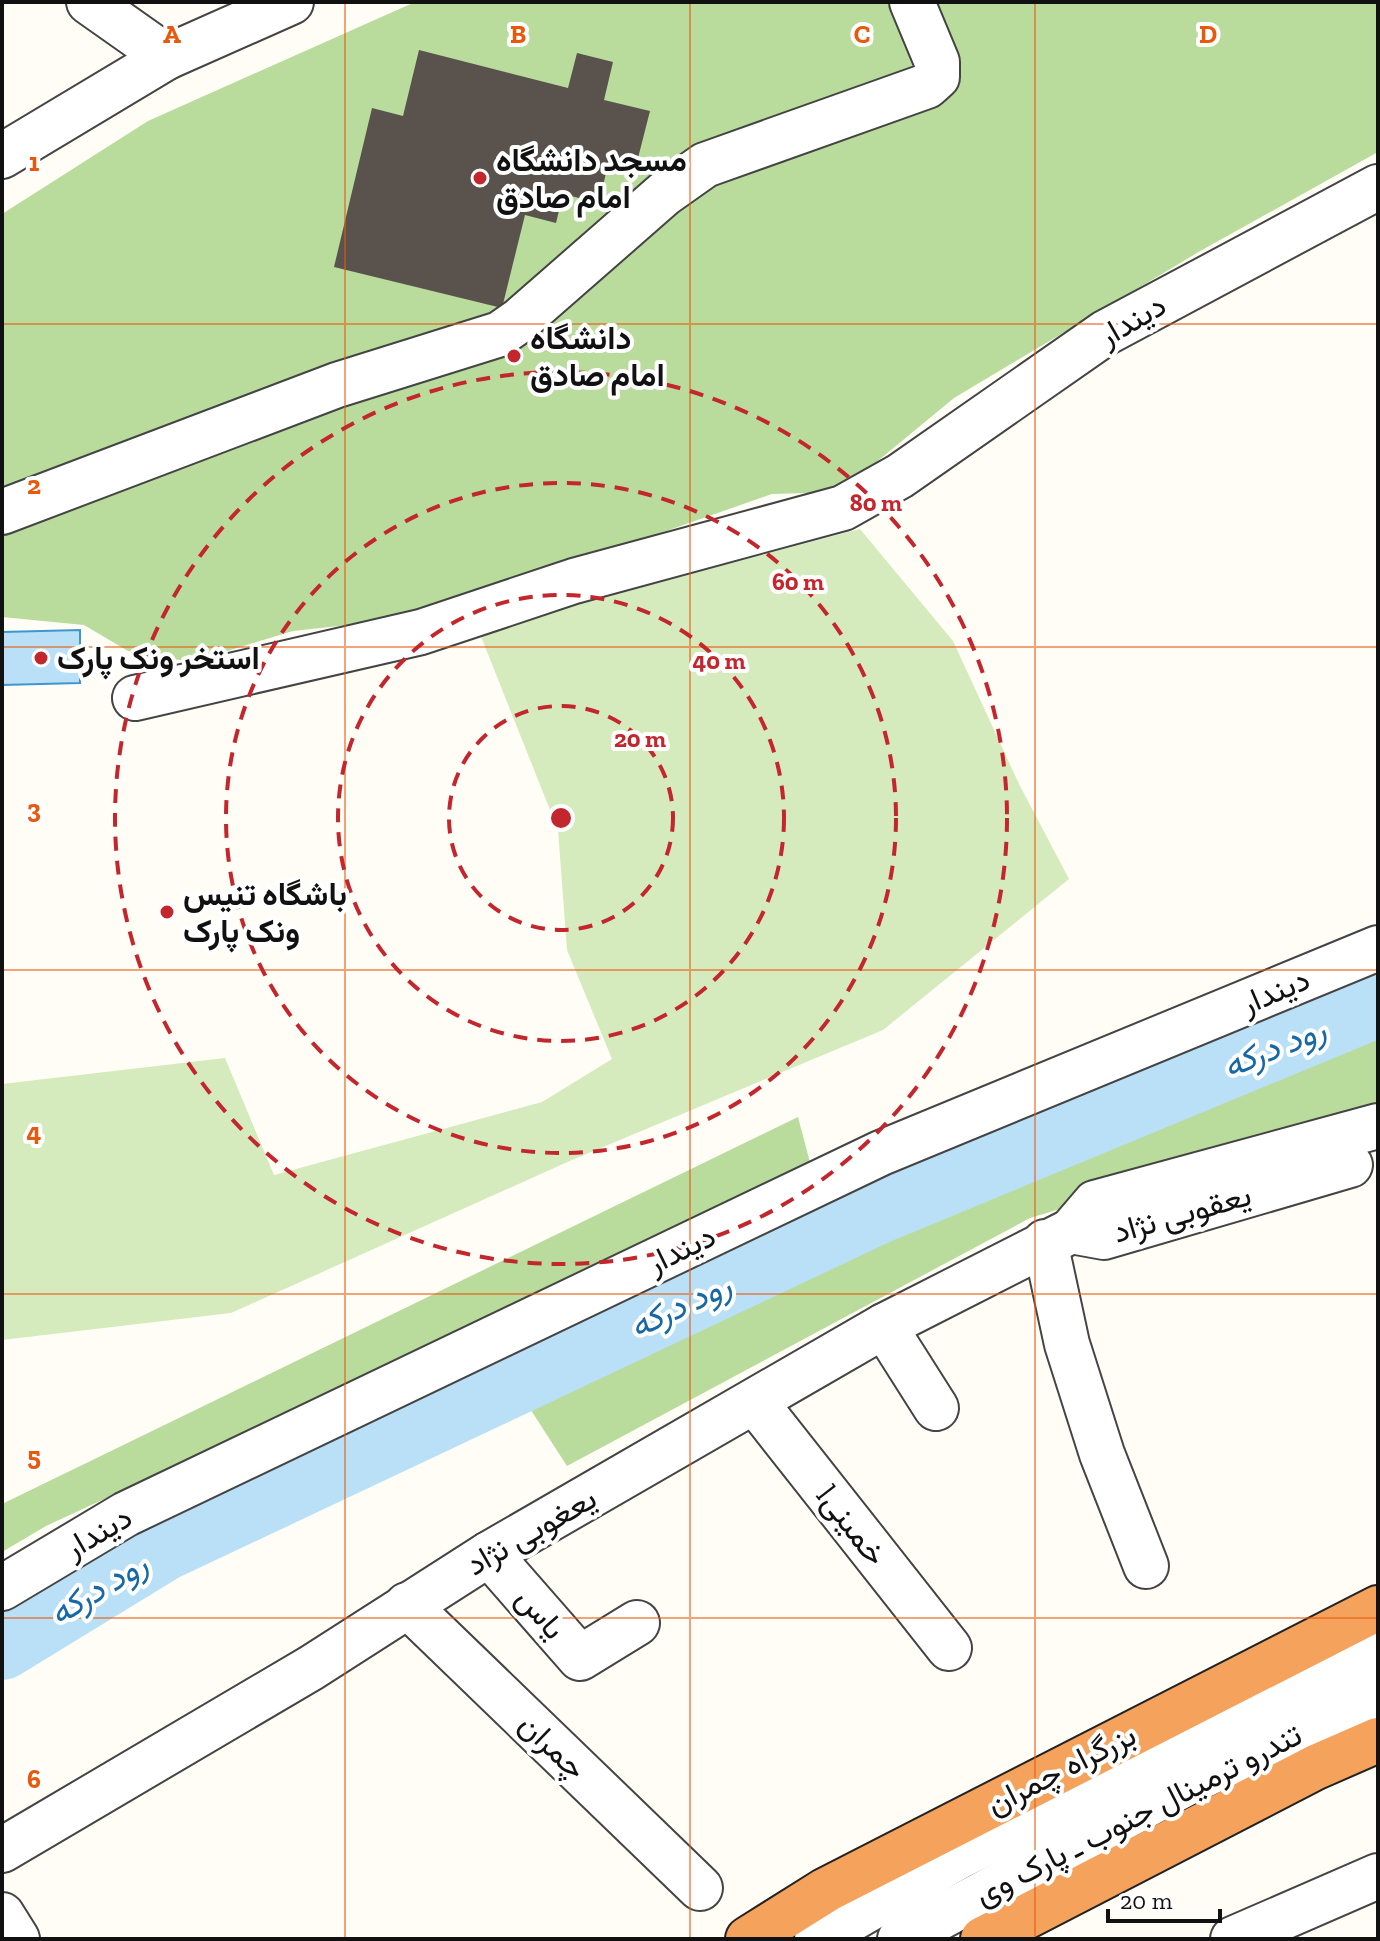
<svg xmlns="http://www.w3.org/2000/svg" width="1380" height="1941" font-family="'Zilla Slab',Vazirmatn,serif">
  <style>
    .green { fill: #d5ebbd }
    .forest { fill: #b9dc9c }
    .water { fill: #b9e0f7; stroke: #3f96cf; stroke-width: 2 }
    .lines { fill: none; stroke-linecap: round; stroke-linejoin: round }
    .river { stroke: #b9e0f7; stroke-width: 66 }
    .building { fill: #5a524d }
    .minor-casing { stroke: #444; stroke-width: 48 }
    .highway-casing { stroke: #222; stroke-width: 48 }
    .minor { stroke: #fff; stroke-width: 44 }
    .highway { stroke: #f5a25d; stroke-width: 44 }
    .grid { fill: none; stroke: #e8590c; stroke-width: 2; stroke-opacity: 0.55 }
    .ring { fill: none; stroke: #c4262e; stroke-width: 4; stroke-dasharray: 14 10 }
    .poi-dot { fill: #c4262e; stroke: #fff; stroke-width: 3 }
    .labels { text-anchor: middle; stroke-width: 8; stroke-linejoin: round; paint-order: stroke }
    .poi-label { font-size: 32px; font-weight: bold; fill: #111; stroke: #fff; text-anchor: start }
    .street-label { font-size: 32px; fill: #111; stroke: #fff }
    .water-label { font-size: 34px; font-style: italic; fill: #1768a6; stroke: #fff }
    .grid-label { font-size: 26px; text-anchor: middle; font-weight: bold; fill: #e8590c; stroke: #fff; stroke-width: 8; stroke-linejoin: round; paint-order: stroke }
    .centre { fill: #c4262e; stroke: #fff; stroke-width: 4 }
    .ring-label { font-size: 24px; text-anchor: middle; font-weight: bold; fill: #c4262e; stroke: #fff; stroke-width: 8; stroke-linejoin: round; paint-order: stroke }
  </style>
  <rect width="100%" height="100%" fill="#fffdf5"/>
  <path class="green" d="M 860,529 L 953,641 L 1020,786 L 1069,879 L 883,1030 L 572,1160 L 231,1313 L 2,1340 L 2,1084 L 225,1058 L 274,1175 L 542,1102 L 612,1059 L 567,950 L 558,830 L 478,629 Z"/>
  <g class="forest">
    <path d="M 415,2 L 1378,2 L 1378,152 L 1202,250 L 954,398 L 840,492 L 772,494 L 420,617 L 293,631 L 191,662 L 128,651 L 84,625 L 2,617 L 2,214 L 148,121 Z"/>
    <path d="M 1378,1026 L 1378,1113 L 1030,1218 L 567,1466 L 525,1401 L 1101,1136 Z"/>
    <path d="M 798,1117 L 812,1170 L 46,1526 L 2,1552 L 2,1504 Z"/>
  </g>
  <path class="water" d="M 80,630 L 80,683 L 2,685 L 2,632 Z"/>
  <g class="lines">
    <path class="river" d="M 2,1647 L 162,1549 L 878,1211 L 1378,1004"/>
  </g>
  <path class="building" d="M 419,50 L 568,88 L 577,53 L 613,62 L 604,100 L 650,111 L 637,162 L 610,156 L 599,203 L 563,194 L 556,223 L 525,215 L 502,308 L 334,267 L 372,108 L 403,116 Z"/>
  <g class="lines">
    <g class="minor-casing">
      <g id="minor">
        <path d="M 89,2 L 167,57 L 291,2"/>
        <path d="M 2,156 L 167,57"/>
        <path d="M 2,512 L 337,385 L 500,334 L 520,320 L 664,194 L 705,165 L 927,86 L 937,77 L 937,62 L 912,2"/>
        <path d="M 135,698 L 421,632 L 574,581 L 843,508 L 900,476 L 1105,333 L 1378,187"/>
        <path d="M 1071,1231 L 1104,1237 L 1350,1165"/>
        <path d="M 1045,1242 L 1067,1344 L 1102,1454 L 1146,1566"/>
        <path d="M 884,1326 L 936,1408"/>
        <path d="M 755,1402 L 949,1648"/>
        <path d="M 489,1554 L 580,1658 L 637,1623"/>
        <path d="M 2,1588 L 126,1514 L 881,1153 L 1378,948"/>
        <path d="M 407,1605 L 700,1888"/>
        <path d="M 2,1850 L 311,1668 L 489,1554 L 884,1326 L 1071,1231 L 1095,1203 L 1378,1126"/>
        <path d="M 2,1915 L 17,1939"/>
        <path d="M 817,1939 L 960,1856 L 1345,1663 L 1378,1650"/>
        <path d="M 900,1939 L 1187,1783 L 1378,1694"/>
        <path d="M 1233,1939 L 1378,1876"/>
      </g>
    </g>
    <g class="highway-casing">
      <g id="highway">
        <path d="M 748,1939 L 826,1890 L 1378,1608"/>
        <path d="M 983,1939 L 1316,1767 L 1378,1740"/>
      </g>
    </g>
    <use href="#minor" class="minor"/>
    <use href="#highway" class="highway"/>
  </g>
  <path class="grid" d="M 345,2 L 345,1939M 690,2 L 690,1939M 1035,2 L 1035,1939M 2,324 L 1378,324M 2,647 L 1378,647M 2,970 L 1378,970M 2,1294 L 1378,1294M 2,1618 L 1378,1618"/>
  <g class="ring">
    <circle cx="561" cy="818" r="112"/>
    <circle cx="561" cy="818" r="223"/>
    <circle cx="561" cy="818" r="335"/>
    <circle cx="561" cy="818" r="446"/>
  </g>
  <g class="poi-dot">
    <circle cx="480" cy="178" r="8"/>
    <circle cx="514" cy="356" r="8"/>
    <circle cx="41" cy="658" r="8"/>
    <circle cx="167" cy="912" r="8"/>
  </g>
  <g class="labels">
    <g class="poi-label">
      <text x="496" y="171">مسجد دانشگاه<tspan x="496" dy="37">امام صادق</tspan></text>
      <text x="530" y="349">دانشگاه<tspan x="530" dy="37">امام صادق</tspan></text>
      <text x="57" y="669">استخر ونک پارک</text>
      <text x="183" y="905">باشگاه تنیس<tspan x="183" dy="37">ونک پارک</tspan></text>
    </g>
    <g class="street-label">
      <text transform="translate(1132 320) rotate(-30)" y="11">دیندار</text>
      <text transform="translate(1275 991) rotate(-23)" y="11">دیندار</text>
      <text transform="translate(1182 1213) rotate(-16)" y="11">یعقوبی نژاد</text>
      <text transform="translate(681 1249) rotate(-26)" y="11">دیندار</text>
      <text transform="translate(852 1525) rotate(52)" y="11">lخمینی</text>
      <text transform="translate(531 1531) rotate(-30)" y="11">یعغوبی نژاد</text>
      <text transform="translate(98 1532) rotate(-30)" y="11">دیندار</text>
      <text transform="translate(541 1613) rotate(49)" y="11">یاس</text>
      <text transform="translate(553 1746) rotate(44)" y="11">چمران</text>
      <text transform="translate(1061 1769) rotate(-27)" y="11">بزرگراه چمران</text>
      <text transform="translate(1138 1814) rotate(-27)" y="11">تندرو ترمینال جنوب ـ پارک وی</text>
    </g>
    <g class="water-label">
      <text transform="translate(1274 1047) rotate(-22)" y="12">رود درکه</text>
      <text transform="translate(680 1305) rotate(-25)" y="12">رود درکه</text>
      <text transform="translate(98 1588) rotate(-31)" y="12">رود درکه</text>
    </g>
  </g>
  <g class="grid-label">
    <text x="172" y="43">A</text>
    <text x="518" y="43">B</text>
    <text x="862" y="43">C</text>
    <text x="1208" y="43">D</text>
    <text x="34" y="171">1</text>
    <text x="34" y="494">2</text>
    <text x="34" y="818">3</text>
    <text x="34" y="1141">4</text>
    <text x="34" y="1465">5</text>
    <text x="34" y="1788">6</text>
  </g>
  <circle cx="561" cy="818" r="12" class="centre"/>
  <g class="ring-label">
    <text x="876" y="511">80 m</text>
    <text x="798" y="590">60 m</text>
    <text x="719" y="669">40 m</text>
    <text x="640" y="747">20 m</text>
  </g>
  <rect width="1380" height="1941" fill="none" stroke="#111111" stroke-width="8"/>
  <path d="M1108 1909v12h112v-12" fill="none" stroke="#111111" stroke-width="4"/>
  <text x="1120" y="1909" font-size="24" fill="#111111" stroke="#ffffff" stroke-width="6" paint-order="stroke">20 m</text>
</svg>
